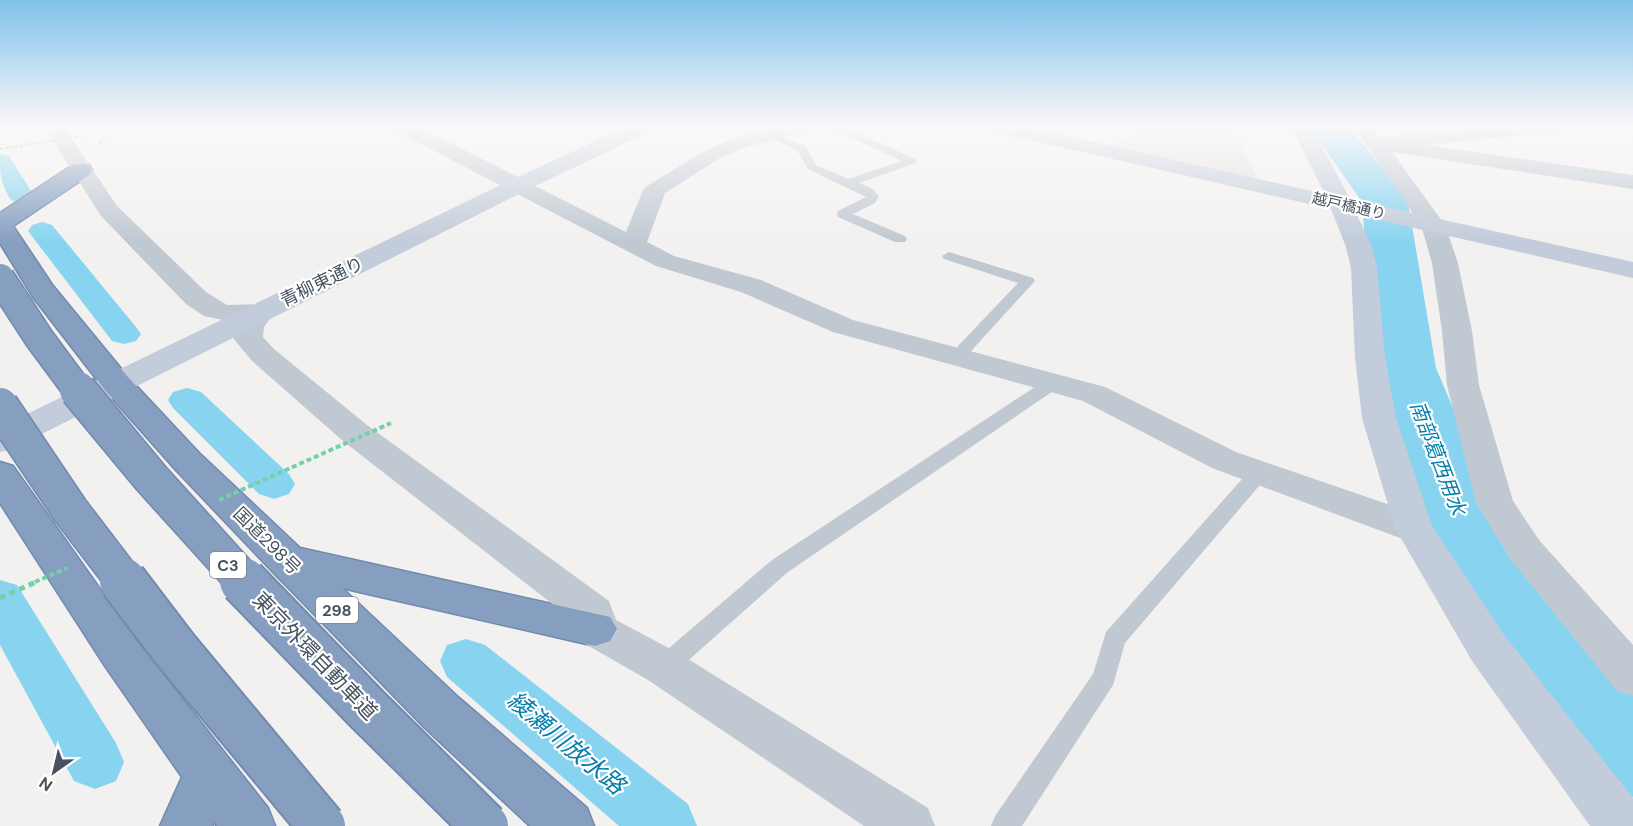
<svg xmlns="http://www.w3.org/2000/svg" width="1633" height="826" font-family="'DM Sans','Noto Sans JP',sans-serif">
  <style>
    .education { fill: #e4e1e2 }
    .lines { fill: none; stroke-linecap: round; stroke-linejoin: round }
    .canal { fill: #88d4f0; fill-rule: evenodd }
    .river { fill: #88d4f0; fill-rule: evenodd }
    .highway-casing { stroke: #718aad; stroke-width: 3 }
    .path { stroke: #73d1a9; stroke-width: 2; stroke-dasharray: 3 2; stroke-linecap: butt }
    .lane { fill: #c0c9d2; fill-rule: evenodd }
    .street { fill: #c0c9d2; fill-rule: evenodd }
    .secondary { fill: #c2ccda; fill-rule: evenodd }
    .highway { fill: #869fc1; fill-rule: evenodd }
    .highway-bridge-far2-casing { stroke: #718aad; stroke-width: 31; stroke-linecap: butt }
    .highway-bridge-far1-casing { stroke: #718aad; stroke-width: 39; stroke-linecap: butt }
    .highway-bridge-casing { stroke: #718aad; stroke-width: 50; stroke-linecap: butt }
    .path-bridge-far2 { stroke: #73d1a9; stroke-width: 2; stroke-dasharray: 3 2; stroke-linecap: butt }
    .path-bridge-far1 { stroke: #73d1a9; stroke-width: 4; stroke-dasharray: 5 3; stroke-linecap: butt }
    .path-bridge { stroke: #73d1a9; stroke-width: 5; stroke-dasharray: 6 4.5; stroke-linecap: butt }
    .highway-bridge-far2 { stroke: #869fc1; stroke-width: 28 }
    .highway-bridge-far1 { stroke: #869fc1; stroke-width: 36 }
    .highway-bridge { stroke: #869fc1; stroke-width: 46 }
    .labels { text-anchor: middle; stroke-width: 4.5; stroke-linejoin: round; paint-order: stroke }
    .far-street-label { font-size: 15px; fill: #47525f; stroke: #fff }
    .shield { fill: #fff; stroke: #7e868f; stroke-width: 1.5 }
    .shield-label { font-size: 16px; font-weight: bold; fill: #47525f }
    .street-label { font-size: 18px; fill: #47525f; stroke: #fff }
    .water-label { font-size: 20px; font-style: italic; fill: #067eab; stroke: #fff }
    .near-street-label { font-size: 21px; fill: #47525f; stroke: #fff }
    .near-water-label { font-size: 24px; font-style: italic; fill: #067eab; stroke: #fff }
  </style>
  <rect width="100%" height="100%" fill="#f3f0f0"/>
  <path class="education" d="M 1132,126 L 1232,126 L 1258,179 L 1110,147 L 1135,134 Z"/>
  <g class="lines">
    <g class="canal">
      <path d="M 0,154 L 9,156 L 12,161 L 33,194 L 29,200 L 20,202 L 11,200 C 0,182 0,174 0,154 Z"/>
      <path d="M 42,222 L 52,225 L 136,327 L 141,334 L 136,341 L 124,344 L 112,341 L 28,231 L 32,225 Z"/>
      <path d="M 187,388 L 201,392 L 289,474 L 295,484 L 289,494 L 274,499 L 259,494 L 173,408 L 168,400 L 173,392 Z"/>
      <path d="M 0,580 L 17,585 L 116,743 L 124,762 L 116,781 L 95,789 L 74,781 L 0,645 Z"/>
      <path d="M 466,639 L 485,645 L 688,804 L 697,826 L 619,826 L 447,677 L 440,661 L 447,645 Z"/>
    </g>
    <path class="river" d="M 1309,126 L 1349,126 L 1408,202 L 1436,368 L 1520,567 L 1633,684 L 1633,797 L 1598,784 L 1457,606 L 1445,584 L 1374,368 L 1362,202 Z"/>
    <g class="highway-casing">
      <g id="highway">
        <path d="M 81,164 L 89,165 L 92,170 L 89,175 L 13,226 L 53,286 L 127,376 L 199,453 L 300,548 L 610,617 L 617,629 L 610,641 L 595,646 L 342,588 L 459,698 L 587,808 L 594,826 L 530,826 L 425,728 L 272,571 L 175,469 L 105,390 L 33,297 L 0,243 L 0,213 L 73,165 Z"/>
        <path d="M 0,462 L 13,466 L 136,640 L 268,808 L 275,826 L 217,826 L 214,822 L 212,826 L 160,826 L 182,777 L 105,666 L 0,503 Z"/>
      </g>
    </g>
    <path class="path" d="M 101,144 L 99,141 L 109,137"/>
    <g class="lane">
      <path d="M 825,126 L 840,126 L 916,159 L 916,163 L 859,183 L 871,188 L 879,196 L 875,203 L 853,214 L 905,236 L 907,239 L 905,242 L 895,242 L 838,217 L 837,214 L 838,211 L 866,197 L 808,169 L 797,150 L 766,136 L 771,133 L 805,146 L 816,165 L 848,179 L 902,161 Z"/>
      <path d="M 949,252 L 1033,278 L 1035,281 L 972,350 L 966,364 L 960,365 L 952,360 L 958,346 L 1018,283 L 944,259 L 942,256 Z"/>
      <path d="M 1053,378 L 1059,379 L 1062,383 L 1059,387 L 788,572 L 673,674 L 664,677 L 655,674 L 652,667 L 655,660 L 772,560 L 1047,379 Z"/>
      <path d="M 1258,467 L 1265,469 L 1268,474 L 1265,479 L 1125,643 L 1113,685 L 1022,826 L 991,826 L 995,816 L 1093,674 L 1106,632 L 1251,469 Z"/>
    </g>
    <g class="street">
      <path d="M 44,126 L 63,126 L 117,206 L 206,292 L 227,305 L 261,304 L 271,306 L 275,312 L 264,327 L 263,337 L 274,349 L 367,425 L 609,601 L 616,620 L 680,654 L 928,808 L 935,826 L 864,826 L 648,680 L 580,641 L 573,629 L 573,620 L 343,441 L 252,361 L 233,338 L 240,321 L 227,321 L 204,316 L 186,304 L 101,216 Z"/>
      <path d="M 392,126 L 417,126 L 626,232 L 644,188 L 706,150 L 727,141 L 779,126 L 811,126 L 809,130 L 741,149 L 720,158 L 665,193 L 647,242 L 674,256 L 761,280 L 853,320 L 1105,387 L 1236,452 L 1428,518 L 1433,528 L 1428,538 L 1414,542 L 1400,538 L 1212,468 L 1083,401 L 833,332 L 741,292 L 656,266 L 394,130 Z"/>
      <path d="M 1353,126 L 1372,126 L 1380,137 L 1492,126 L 1563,126 L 1561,130 L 1554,132 L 1425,145 L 1633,175 L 1633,189 L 1392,152 L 1445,225 L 1458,263 L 1472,331 L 1479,385 L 1513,501 L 1539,540 L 1633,645 L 1633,696 L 1617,691 L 1511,560 L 1476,503 L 1447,385 L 1442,331 L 1432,263 L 1421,225 Z"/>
    </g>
    <g class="secondary">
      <path d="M 629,126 L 655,126 L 653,130 L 527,190 L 12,449 L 0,452 L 0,427 L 511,180 Z"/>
      <path d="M 986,126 L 1023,126 L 1325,194 L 1291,126 L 1311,126 L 1350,199 L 1633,262 L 1633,278 L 1357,215 L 1372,247 L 1377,268 L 1385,357 L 1396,418 L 1432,526 L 1504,635 L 1633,798 L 1633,826 L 1590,826 L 1472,661 L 1395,528 L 1362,418 L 1355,357 L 1351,268 L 1346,247 L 1331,209 L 995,132 L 988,130 Z"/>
    </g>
    <use href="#highway" class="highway"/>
    <g class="highway-bridge-far2-casing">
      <path id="highway-bridge-far2" d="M 0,278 L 39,338 L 79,392"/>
    </g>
    <g class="highway-bridge-far1-casing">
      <g id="highway-bridge-far1">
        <path d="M 78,390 L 151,478 L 245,582"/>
        <path d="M 0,406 L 70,510 L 125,582"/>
      </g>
    </g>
    <g class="highway-bridge-casing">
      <g id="highway-bridge">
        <path d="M 123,581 L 174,648 L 322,826"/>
        <path d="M 243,581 L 366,708 L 485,826"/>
      </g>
    </g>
    <path class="path-bridge-far2" d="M 0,149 L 82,136"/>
    <g class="path-bridge-far1">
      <path d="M 219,500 L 391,423"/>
      <path d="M 35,582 L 67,568"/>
    </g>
    <path class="path-bridge" d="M 0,598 L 38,581"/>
    <use href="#highway-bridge-far2" class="highway-bridge-far2"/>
    <use href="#highway-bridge-far1" class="highway-bridge-far1"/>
    <use href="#highway-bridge" class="highway-bridge"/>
  </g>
  <linearGradient id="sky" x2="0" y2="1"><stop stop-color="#81c1eb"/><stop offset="0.52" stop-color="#faf8f8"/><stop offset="1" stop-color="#faf8f8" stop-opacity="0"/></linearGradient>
  <rect width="1633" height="242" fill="url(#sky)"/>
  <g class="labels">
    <g class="far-street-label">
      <text transform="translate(1349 206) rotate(13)" y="5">越戸橋通り</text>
    </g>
    <g class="shield">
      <rect x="210" y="552" width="36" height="26" rx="4.5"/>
      <rect x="316" y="597" width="42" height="26" rx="4.5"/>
    </g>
    <g class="shield-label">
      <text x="228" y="571">C3</text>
      <text x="337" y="616">298</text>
    </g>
    <g class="street-label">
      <text transform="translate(322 282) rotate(-26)" y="6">青柳東通り</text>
      <text transform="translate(267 541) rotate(45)" y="6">国道298号</text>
    </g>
    <g class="water-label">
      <text transform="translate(1438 458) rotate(69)" y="7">南部葛西用水</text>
    </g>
    <g class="near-street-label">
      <text transform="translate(315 656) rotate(46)" y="7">東京外環自動車道</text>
    </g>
    <g class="near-water-label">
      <text transform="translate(566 743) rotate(40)" y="8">綾瀬川放水路</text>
    </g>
  </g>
  <g transform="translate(54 772) rotate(214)" stroke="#ffffff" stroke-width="4.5" paint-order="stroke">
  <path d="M0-4.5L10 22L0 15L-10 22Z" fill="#47525f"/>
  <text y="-9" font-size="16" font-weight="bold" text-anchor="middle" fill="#47525f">N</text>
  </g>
</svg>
